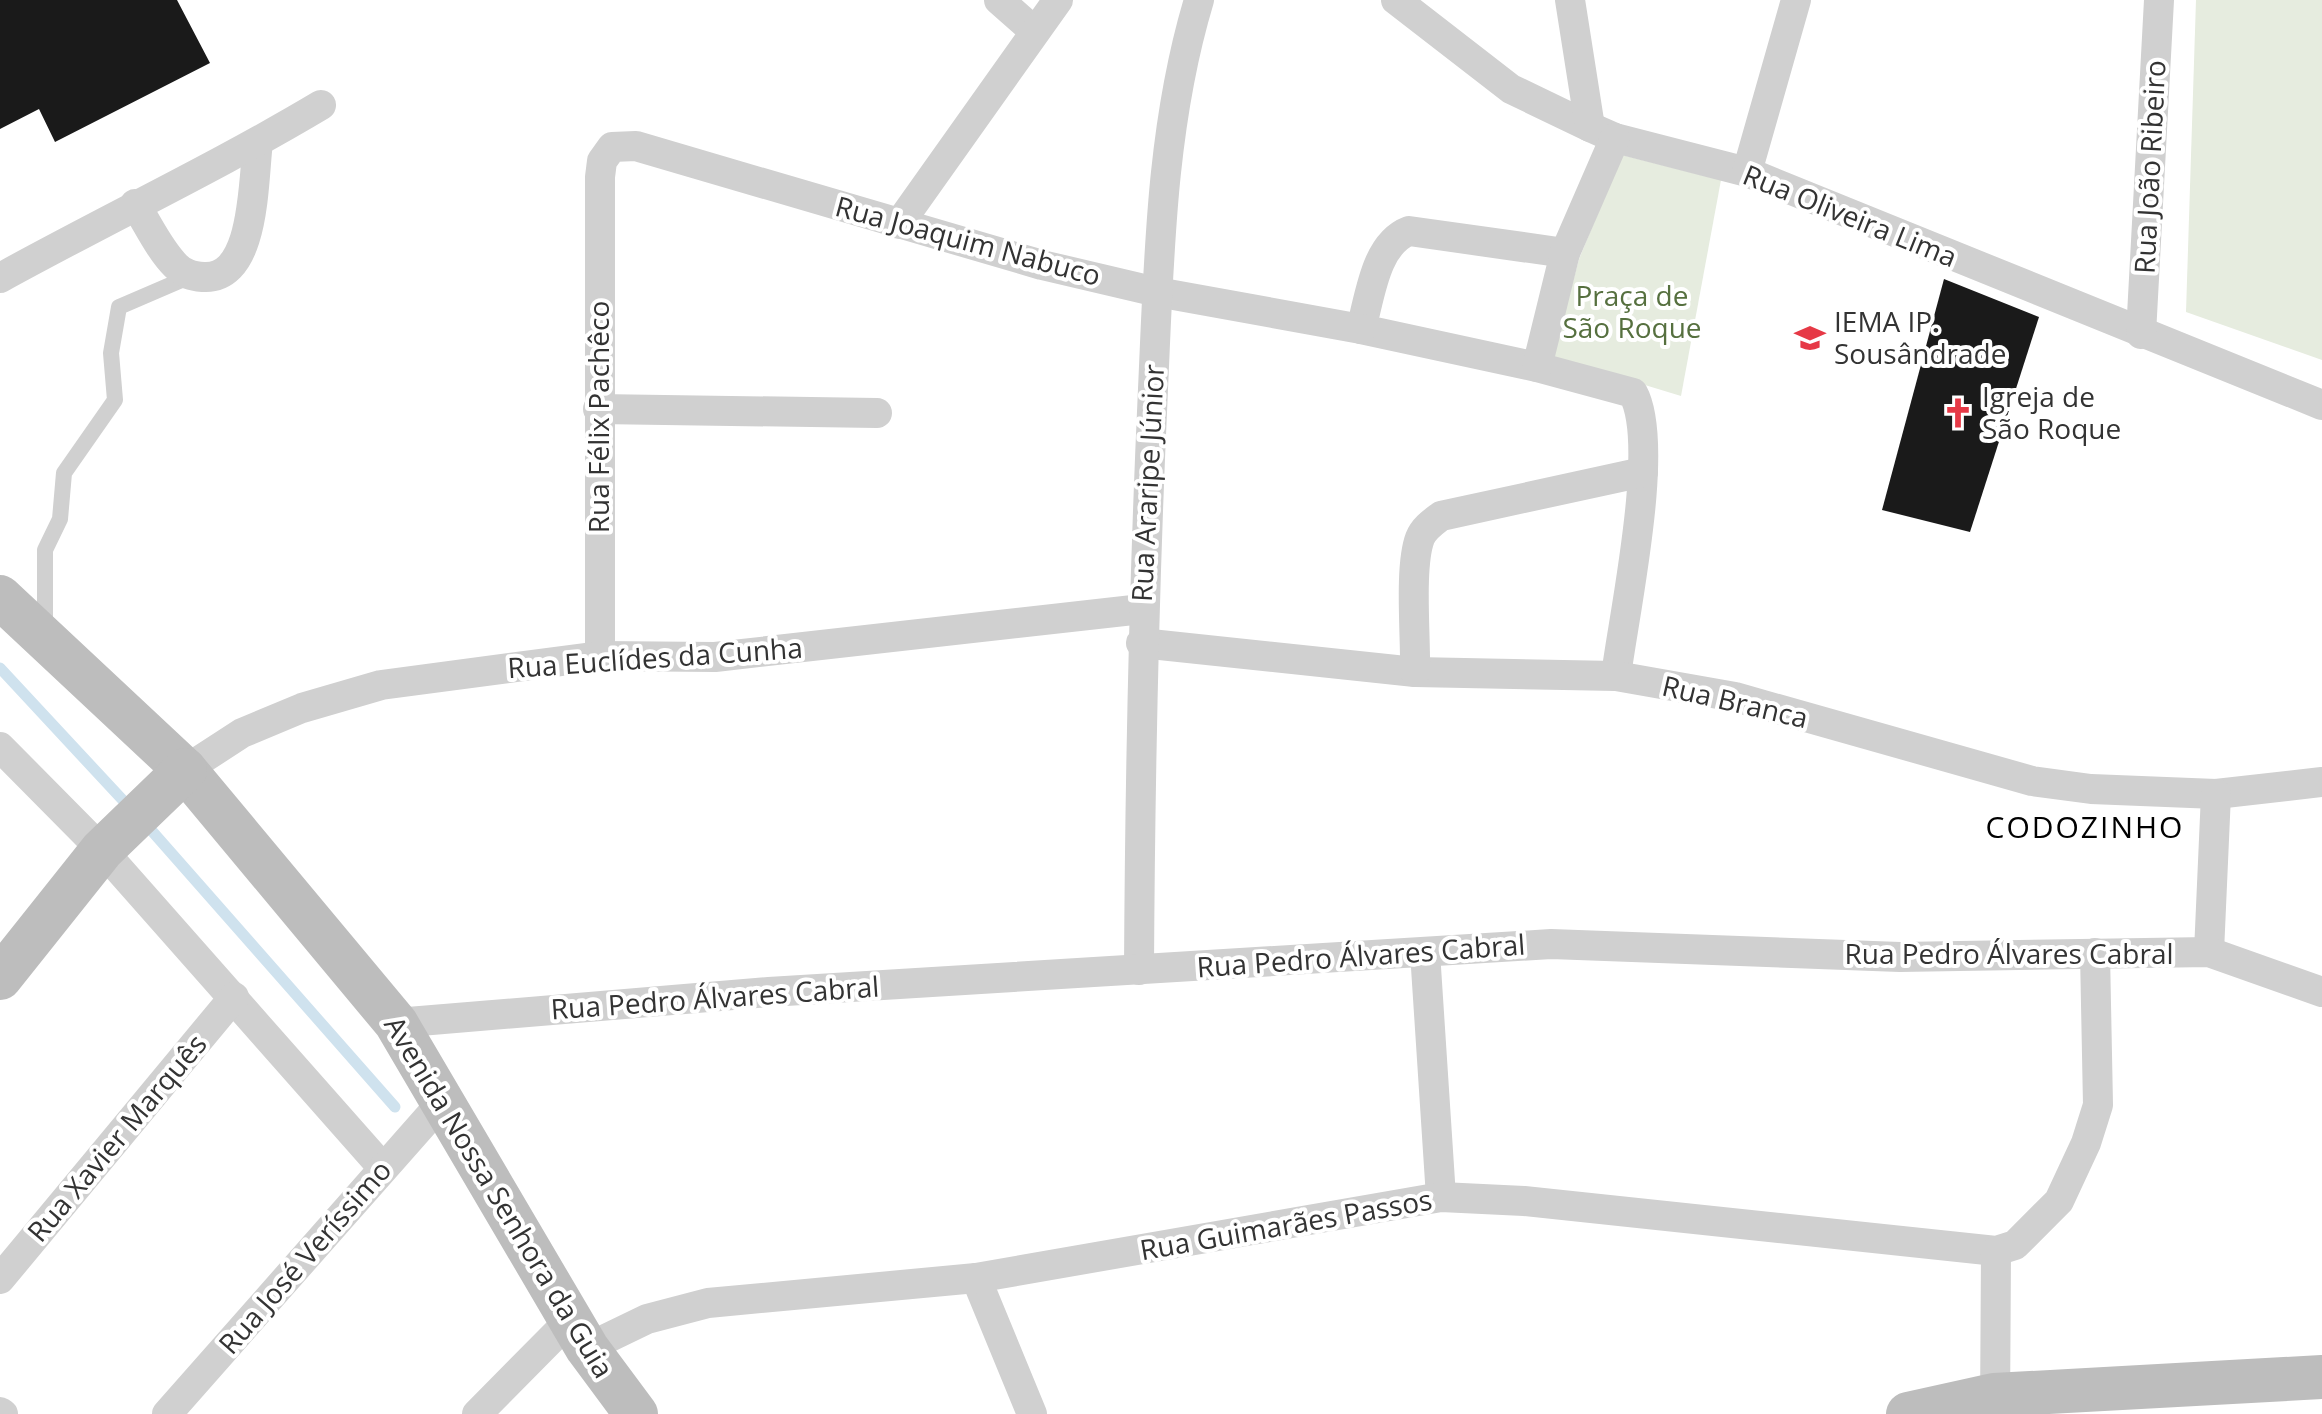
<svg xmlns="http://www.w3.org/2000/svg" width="2322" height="1414" font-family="'Open Sans',sans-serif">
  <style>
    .green { fill: #e6ecdf }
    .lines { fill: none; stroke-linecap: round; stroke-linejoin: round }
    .stream { stroke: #cfe2ee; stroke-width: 11 }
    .building { fill: #1a1a1a }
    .lane { stroke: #d0d0d0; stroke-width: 16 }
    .street { stroke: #d0d0d0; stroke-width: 30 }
    .secondary { stroke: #bdbdbd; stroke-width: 44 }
    .labels { text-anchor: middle; stroke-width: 8; stroke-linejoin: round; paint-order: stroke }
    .street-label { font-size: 28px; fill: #333; stroke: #fff }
    .park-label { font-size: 28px; fill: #56703f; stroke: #fff }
    .poi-label { font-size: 28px; fill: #333; stroke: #fff; text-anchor: start }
    .neighbourhood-label { font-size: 30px; letter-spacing: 2px; fill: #000; stroke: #fff }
  </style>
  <rect width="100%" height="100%" fill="#fff"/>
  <g class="green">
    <path d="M 2196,0 L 2322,0 L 2322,360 L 2186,312 Z"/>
    <path d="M 1622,155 L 1721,180 L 1681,396 L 1553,357 L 1579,259 Z"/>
  </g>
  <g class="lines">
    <g class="stream">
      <path d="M 0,668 L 132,810"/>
      <path d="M 144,822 L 395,1107"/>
    </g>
  </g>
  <g class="building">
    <path d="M 0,0 L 177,0 L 210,63 L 55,142 L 39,109 L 0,129 Z"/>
    <path d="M 1944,279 L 2039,317 L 1970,532 L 1882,510 Z"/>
  </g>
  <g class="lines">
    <path class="lane" d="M 45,629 L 45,550 L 60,519 L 64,473 L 115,400 L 111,353 L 119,307 L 191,276"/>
    <g class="street">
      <path d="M 999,0 L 1034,31"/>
      <path d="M 1396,0 L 1511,89 L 1590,127 L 1615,138 L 1747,172 L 2322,405"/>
      <path d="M 1570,0 L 1590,127"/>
      <path d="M 1747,172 L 1796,0"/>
      <path d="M 135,204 C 148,224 159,249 176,266 C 184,274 192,276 203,277 C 256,281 253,179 258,142"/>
      <path d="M 899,224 L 1058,0"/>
      <path d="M 1565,253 L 1409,231 C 1375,244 1370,297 1361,329 L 1537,367 L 1633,393 C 1661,444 1624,613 1616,676"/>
      <path d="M 0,278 C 107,219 217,167 321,105"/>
      <path d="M 2141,334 L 2159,0"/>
      <path d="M 1537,367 L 1565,253 L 1615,138"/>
      <path d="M 598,409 L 877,413"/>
      <path d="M 1141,643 L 1415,672 L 1616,676 L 1735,697 L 2032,781 L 2091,789 L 2216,794 L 2322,782"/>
      <path d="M 600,656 L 600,177 L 602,161 L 612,147 L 636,146 L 1042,265 L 1157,292 L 1361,329"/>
      <path d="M 1415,672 C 1416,638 1409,567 1420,538 C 1424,528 1433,522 1441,516 L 1643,472"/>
      <path d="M 0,747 L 102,850 L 383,1168"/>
      <path d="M 185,770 L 242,733 L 302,708 L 381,685 L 600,656 L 715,657 L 1142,609"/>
      <path d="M 1425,952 L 1441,1197"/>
      <path d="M 2209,952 L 2216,794"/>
      <path d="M 1139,970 C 1140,776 1144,583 1153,389 C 1159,258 1161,126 1199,0"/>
      <path d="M 396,1023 L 769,992 L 1551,944 L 1900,957 L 2209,952 L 2322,992"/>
      <path d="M 976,1278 L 1032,1414"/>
      <path d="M 0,1279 L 234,997"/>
      <path d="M 587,1348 L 647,1319 L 708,1303 L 976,1278 L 1441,1197 L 1524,1201 L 1996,1251 L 2015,1245 L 2059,1201 L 2086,1143 L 2098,1105 L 2095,953"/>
      <path d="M 0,1412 L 3,1414"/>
      <path d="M 1995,1413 L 1996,1251"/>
      <path d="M 167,1414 L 444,1100"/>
      <path d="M 477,1414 L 570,1320"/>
    </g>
    <g class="secondary">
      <path d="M 0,597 L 185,770 L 396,1023 L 587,1348 L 636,1414"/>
      <path d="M 0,978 L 102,850 L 185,770"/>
      <path d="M 1908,1414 L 1994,1395 L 2322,1377"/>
    </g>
  </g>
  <defs>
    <g id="school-bare" transform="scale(2.4)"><path d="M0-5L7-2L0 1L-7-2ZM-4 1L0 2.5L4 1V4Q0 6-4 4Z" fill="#e63946" stroke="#fff" stroke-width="2.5" paint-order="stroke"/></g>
    <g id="church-bare" transform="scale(2.4)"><path d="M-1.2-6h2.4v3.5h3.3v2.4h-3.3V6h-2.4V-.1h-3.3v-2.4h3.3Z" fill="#e63946" stroke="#fff" stroke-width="2.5" paint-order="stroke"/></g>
  </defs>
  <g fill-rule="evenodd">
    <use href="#school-bare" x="1810" y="338"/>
    <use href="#church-bare" x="1958" y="413"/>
  </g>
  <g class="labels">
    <g class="street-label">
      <text transform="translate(2150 167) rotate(-87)" y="10">Rua João Ribeiro</text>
      <text transform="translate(1850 216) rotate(22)" y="10">Rua Oliveira Lima</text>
      <text transform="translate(968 241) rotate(15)" y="10">Rua Joaquim Nabuco</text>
      <text transform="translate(599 417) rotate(-90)" y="10">Rua Félix Pachêco</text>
      <text transform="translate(1148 483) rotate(-87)" y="10">Rua Araripe Júnior</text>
      <text transform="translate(655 658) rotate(-4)" y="10">Rua Euclídes da Cunha</text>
      <text transform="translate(1735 702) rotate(13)" y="10">Rua Branca</text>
      <text x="2009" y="964">Rua Pedro Álvares Cabral</text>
      <text transform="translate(1361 956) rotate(-4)" y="10">Rua Pedro Álvares Cabral</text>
      <text transform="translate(715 998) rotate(-4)" y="10">Rua Pedro Álvares Cabral</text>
      <text transform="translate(117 1138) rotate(-50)" y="10">Rua Xavier Marquês</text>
      <text transform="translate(499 1197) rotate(59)" y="10">Avenida Nossa Senhora da Guia</text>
      <text transform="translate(1286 1225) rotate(-10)" y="10">Rua Guimarães Passos</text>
      <text transform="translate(305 1257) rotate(-49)" y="10">Rua José Veríssimo</text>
    </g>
    <g class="park-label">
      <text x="1632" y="306">Praça de<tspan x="1632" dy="32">São Roque</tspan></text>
    </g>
    <g class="poi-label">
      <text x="1834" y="332">IEMA IP.<tspan x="1834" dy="32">Sousândrade</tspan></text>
      <text x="1982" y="407">Igreja de<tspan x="1982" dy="32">São Roque</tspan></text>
    </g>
    <g class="neighbourhood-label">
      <text x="2085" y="838">CODOZINHO</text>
    </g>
  </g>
</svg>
